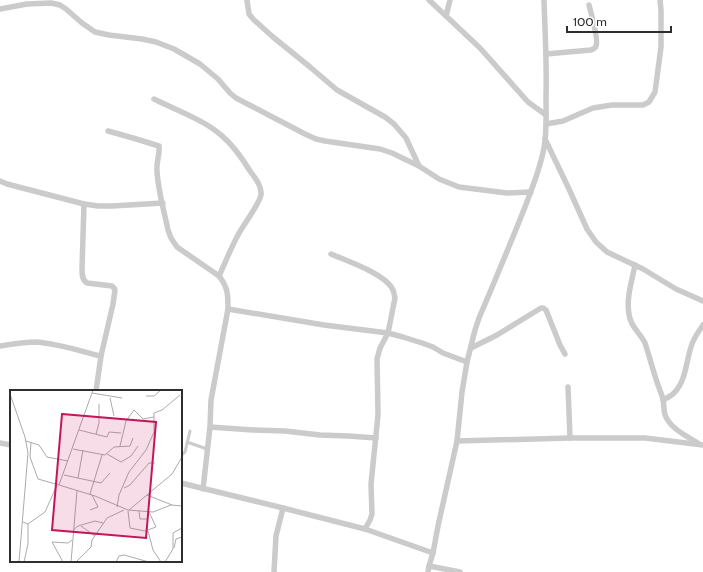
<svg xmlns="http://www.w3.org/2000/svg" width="703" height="572" font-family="Cabin,sans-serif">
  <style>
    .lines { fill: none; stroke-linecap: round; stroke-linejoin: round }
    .lane { stroke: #cbcbcb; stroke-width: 3 }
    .street { stroke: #cbcbcb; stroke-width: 5.5 }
    .inset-road { fill: none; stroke: #ababab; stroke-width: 1 }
    .view { fill: #c2185b; fill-opacity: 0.15; stroke: #c2185b; stroke-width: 2 }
    .inset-edge { fill: none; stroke: #2e2e2e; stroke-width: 2 }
  </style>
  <rect width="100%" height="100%" fill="#fff"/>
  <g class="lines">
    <g class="lane">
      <path d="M 187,442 L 207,449"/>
      <path d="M 181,454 L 183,454 L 185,452 L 190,431"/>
    </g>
    <g class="street">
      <path d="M 247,0 L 249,14 L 253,19 L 273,37 L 310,67 L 337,90 L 385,117 L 394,124 L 406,138 L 419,166"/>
      <path d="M 429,0 L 480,48 L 528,102 L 546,115"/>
      <path d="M 0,9 L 27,4 L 51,3 L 60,5 L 66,9 L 82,23 L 95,32 L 109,35 L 142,39 L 156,42 L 174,49 L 200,64 L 218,79 L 230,93 L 236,98 L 305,134 L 316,139 L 325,141 L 380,149 L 392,153 L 419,166 L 439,179 L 459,187 L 507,193 L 531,192"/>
      <path d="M 446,16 L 450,0"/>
      <path d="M 546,54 L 591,50 C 593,49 595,49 596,46 C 599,40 591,13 589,5"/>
      <path d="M 154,99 C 174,109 204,120 221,135 C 232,144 242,158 250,171 C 255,178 262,186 261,195 C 259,205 243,225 238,235 C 231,248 225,263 219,276"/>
      <path d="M 546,124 L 563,121 L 593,108 L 612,105 L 643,105 L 649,102 L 655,92 L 661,47 L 661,10 L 660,0"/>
      <path d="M 108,131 L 133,138 L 159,146 C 160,154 156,163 157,171 C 158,191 164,210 168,230 L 171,238 L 177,247 L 219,276 C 228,287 228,295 228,309 L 211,400 L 210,427 L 203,489"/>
      <path d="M 545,139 L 569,189 L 587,229 L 596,242 L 607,252 L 643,269 L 676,289 L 703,301"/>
      <path d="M 0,181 L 7,184 L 84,204 L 98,206 L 112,206 L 163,203"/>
      <path d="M 84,204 L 82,269 C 82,274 82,280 87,283 L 112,286 L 114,288 L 115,290 L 113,304 L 101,356 L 96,391"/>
      <path d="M 331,254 C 347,261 383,273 392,288 C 394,291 394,294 395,298 L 388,333 L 380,348 L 377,359 L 378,415 L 371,484 L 372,514 L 370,520 L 365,529"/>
      <path d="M 635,265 C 632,281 626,298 629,314 C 630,326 640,333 645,343 C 649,355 652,367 656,379 C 658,386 661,392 663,399 C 665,408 662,413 669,422 C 676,432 689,437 699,444"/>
      <path d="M 228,309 L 324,325 L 388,333 L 403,337 L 422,343 L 433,347 L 443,353 L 467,362"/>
      <path d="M 0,346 C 12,344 25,342 37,342 C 59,344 80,351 101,356"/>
      <path d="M 471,348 L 497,335 L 541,308 L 543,308 L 546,310 L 560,345 L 565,354"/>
      <path d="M 568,387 L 570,438"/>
      <path d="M 663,400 C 667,398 671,396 674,393 C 686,381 686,362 691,347 C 693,339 698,332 703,325"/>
      <path d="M 210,427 L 253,430 L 285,431 L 320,435 L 348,436 L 376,438"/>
      <path d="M 457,441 L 570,438 L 645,438 L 703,445"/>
      <path d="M 0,443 L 11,445"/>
      <path d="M 181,483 L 283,508 L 365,529 L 433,553 L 438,526 L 457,441 L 462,392 L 467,362 L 475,330 L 479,318 C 494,283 509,247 523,212 C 531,191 540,170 544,148 C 547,131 546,114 546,97 C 547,64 545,32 544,0"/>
      <path d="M 429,566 L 460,572"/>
      <path d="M 274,572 L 276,536 L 283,508"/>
      <path d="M 428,572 L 429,566 L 433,553"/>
    </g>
  </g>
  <g transform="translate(10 390)">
    <rect width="172" height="172" fill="#fff"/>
    <path class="inset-road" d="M 83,0 L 49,95 L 85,106 L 118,120 L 143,122 L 161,115 L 172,116M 82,3 L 112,8M 0,4 L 15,47 L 18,63 L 9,172M 136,6 L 144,6 L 151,0M 100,8 L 104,26M 69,40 L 97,47 L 99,42 L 111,43M 86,44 L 89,33 L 89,14M 16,51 L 29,55 L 37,67 L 58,71M 21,52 L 20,67 L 28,89 L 49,95M 110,56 L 116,31 L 124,20 L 133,29 L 144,27M 63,59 L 95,65 L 104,57 L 120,56 L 123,48M 97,64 L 111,72 L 121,66 L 128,56M 54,85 L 91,93 L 100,83M 68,88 L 73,60M 114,98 L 120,95 L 139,73 L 145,73M 80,104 L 92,65M 137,105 L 162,115M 107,117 L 109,105 L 119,82 L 136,60 L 144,42 L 144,23 L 152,20 L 170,5M 80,120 L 88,117 L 82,105M 119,120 L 162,84 L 172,67M 118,121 L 120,138 L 135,141 L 146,137 L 139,122M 129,121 L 130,129 L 137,129M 13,132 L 18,134 L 35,122 L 47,95M 71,136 L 85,146M 63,140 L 68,136 L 85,131 L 93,133M 138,141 L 143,160 L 151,172M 164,158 L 166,149 L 172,147M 14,172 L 18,154 L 18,134M 53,172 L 42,152 L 58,153 L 62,150M 61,172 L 67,101M 66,172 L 81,157 L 82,150 L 97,128 L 114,120M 106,172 L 109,166 L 114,165 L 139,172M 155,172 L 163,159 L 163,143 L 172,138"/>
    <path class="view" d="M 52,24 L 146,32 L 136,148 L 42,140 Z"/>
    <rect width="172" height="172" class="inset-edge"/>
  </g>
  <path d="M567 26v6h104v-6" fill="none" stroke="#2e2e2e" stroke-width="2"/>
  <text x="573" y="26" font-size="12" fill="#2e2e2e" stroke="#ffffff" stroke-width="3" paint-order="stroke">100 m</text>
</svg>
